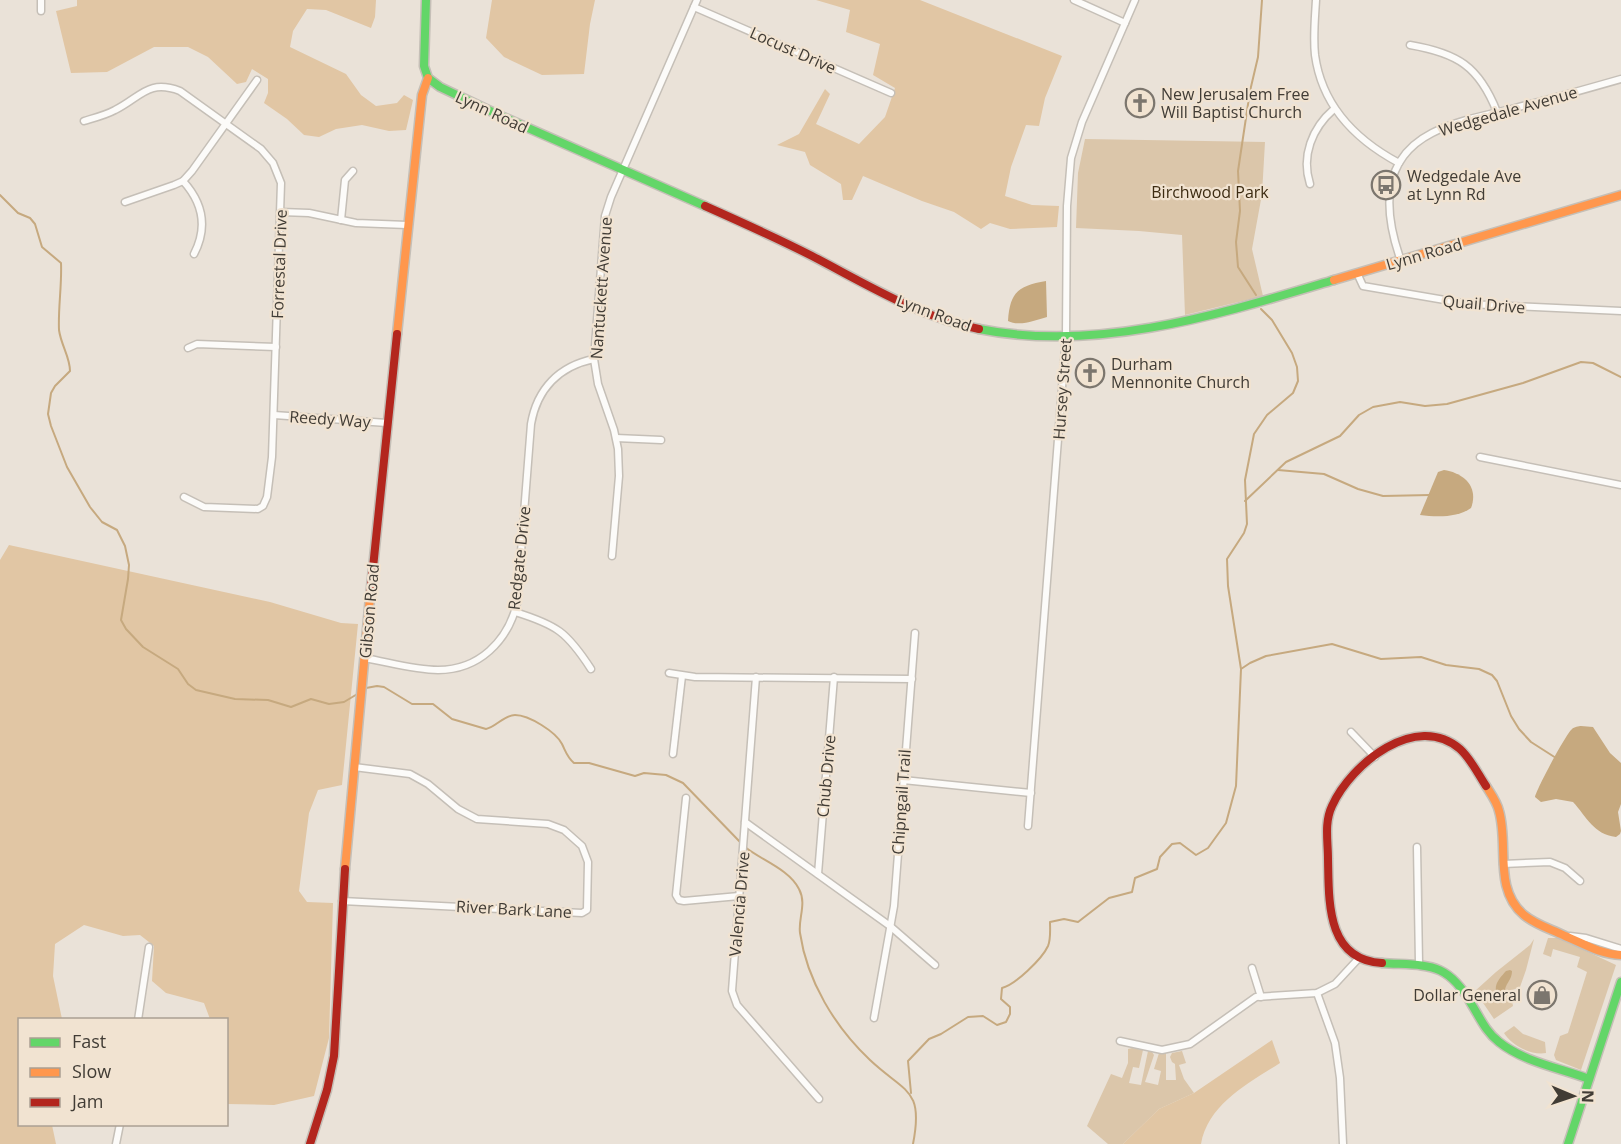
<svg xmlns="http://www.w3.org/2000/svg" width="1621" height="1144" font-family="'Open Sans',sans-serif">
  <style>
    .green { fill: #dbc6aa }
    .forest { fill: #e1c6a4 }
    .water { fill: #c6a97f }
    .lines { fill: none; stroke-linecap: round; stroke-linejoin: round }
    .stream { stroke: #c6a97f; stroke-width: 2 }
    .street-casing { stroke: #c5bfb7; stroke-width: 9 }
    .fast-casing { stroke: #c5bfb7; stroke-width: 11 }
    .slow-casing { stroke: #c5bfb7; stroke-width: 11 }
    .jam-casing { stroke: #c5bfb7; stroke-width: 11 }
    .street { stroke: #fcfbf9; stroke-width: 6 }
    .fast { stroke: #63d668; stroke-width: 8 }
    .slow { stroke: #ff974d; stroke-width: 8 }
    .jam { stroke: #b3261e; stroke-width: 8 }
    .labels { text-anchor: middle; stroke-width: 4.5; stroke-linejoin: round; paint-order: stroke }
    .street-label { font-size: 16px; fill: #413c35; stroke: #f1e3d1 }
    .poi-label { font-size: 16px; fill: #413c35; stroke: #f1e3d1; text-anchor: start }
    .park-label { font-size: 16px; fill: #3d2c12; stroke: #f1e3d1 }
  </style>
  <rect width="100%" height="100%" fill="#eae2d8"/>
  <g class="green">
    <path d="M 1085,139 L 1265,142 L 1262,194 L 1252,249 L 1263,296 L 1185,315 L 1182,235 L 1139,231 L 1076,228 L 1078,173 Z"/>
    <path d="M 1548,938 L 1558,938 L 1616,965 L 1581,1070 L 1556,1060 L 1554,1055 L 1560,1036 L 1568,1033 L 1587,972 L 1577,967 L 1580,957 L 1553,949 L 1551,957 L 1543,954 Z"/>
    <path d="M 1534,939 L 1526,970 L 1520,987 L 1510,991 L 1513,1006 L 1494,1019 L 1475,991 L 1496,972 L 1530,945 Z"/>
    <path d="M 1514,1026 L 1523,1034 L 1545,1042 L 1546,1053 C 1532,1056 1511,1045 1504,1033 Z"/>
    <path d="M 1132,1048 L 1143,1050 L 1139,1068 L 1133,1067 L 1129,1083 L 1141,1085 L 1148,1051 L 1152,1052 L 1154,1055 L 1145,1082 L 1158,1085 L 1161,1071 L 1154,1069 L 1159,1053 L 1166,1053 L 1166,1080 L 1176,1080 L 1175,1064 L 1172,1062 L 1170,1057 L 1172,1053 L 1182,1051 L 1186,1063 L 1179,1065 L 1184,1079 L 1194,1093 L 1159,1109 L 1123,1144 L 1108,1144 L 1087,1126 L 1111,1074 L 1122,1078 L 1128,1063 L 1128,1049 Z"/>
  </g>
  <g class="forest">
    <path d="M 77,0 L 376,0 L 375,17 L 371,28 L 326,10 L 307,9 L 293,31 L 290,47 L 346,74 L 361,95 L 376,106 L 397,103 L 404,95 L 413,100 L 406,130 L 389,131 L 362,125 L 336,129 L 319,137 L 304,135 L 287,119 L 264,103 L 268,93 L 268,79 L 252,69 L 246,82 L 237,84 L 208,57 L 188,47 L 154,47 L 107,72 L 71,73 L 56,11 L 77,6 Z"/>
    <path d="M 492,0 L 595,0 L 590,24 L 584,74 L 542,75 L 504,57 L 486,38 Z"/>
    <path d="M 816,0 L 920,0 L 1062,56 L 1045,98 L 1039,126 L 1026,125 L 1011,167 L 1005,196 L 1032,205 L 1059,206 L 1057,227 L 1010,229 L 990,223 L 981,229 L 954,212 L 922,201 L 863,176 L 852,200 L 843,200 L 841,184 L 810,165 L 805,152 L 777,145 L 799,134 L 825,89 L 830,94 L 816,124 L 859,144 L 885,117 L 895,88 L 873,75 L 880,44 L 846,32 L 850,10 Z"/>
    <path d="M 9,545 L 270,602 L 341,623 L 358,624 L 342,785 L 318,790 L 309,813 L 299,891 L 307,902 L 333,903 L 329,1038 L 314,1096 L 274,1105 L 227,1104 L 226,1020 L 210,1019 L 204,1003 L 166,993 L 152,981 L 154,946 L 140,935 L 123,936 L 84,925 L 55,944 L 53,976 L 62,1019 L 20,1020 L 20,1124 L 52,1125 L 56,1144 L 0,1144 L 0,560 Z"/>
    <path d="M 1272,1040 L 1280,1063 C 1249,1083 1208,1104 1201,1144 L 1123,1144 L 1159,1109 L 1194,1093 Z"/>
  </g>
  <g class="water">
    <path d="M 1046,281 L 1047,317 C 1035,320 1020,327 1008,321 C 1010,292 1018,286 1046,281 Z"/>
    <path d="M 1444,470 C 1464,473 1479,487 1471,508 C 1457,518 1436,517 1420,515 L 1438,472 Z"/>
    <path d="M 1581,726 L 1593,727 L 1610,753 L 1621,763 L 1621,804 L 1618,812 L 1621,831 L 1620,834 L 1616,837 C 1593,834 1587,817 1573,802 L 1556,799 L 1541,802 L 1535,797 C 1537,788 1566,734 1572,729 C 1574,727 1579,726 1581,726 Z"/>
    <path d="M 1510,970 L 1512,971 C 1512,982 1502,985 1506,996 L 1501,1000 C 1491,988 1497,981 1506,971 Z"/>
  </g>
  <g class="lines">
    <g class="stream">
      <path d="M 0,195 L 18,213 L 30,218 L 35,224 L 42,247 L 61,263 C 62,285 58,308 59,330 C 61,345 70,357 70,371 L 55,386 L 51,393 L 48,414 L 51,426 L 67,467 L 90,507 L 102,522 L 117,530 L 125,546 L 129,565 L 128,579 L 121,620 L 126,629 L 143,647 L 178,669 L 188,684 L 196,690 L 235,699 L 268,700 L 291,707 L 311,699 L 329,704 L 344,702 L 359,693"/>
      <path d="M 1256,295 L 1238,267 L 1236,242 L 1240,211 L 1238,171 L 1250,91 L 1258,57 L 1262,0"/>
      <path d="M 1278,470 L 1324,474 L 1358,489 L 1383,496 L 1430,495"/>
      <path d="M 1245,501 L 1286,462 L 1340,436 L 1359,415 L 1373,407 L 1400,402 L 1425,406 L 1447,404 L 1523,383 L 1581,362 L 1593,363 L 1621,377"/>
      <path d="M 1241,669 L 1250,663 L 1266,656 L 1332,644 L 1381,659 L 1421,657 L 1446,665 L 1479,669 L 1492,675 L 1497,681 L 1511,716 L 1519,729 L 1531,742 L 1556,758"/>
      <path d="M 366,688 L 377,686 L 384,687 L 412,704 L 433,704 L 452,719 L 486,729 C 496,727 504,715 515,715 C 529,715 556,732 562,744 C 566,752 567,757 574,763 L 589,763 L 635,776 L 644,773 L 666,775 L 683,783 L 741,843"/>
      <path d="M 745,847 C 761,860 789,869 799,889 C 807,904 798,918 800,933 C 807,981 835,1027 870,1060 C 905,1093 924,1088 913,1144"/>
      <path d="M 911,1093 L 908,1061 L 929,1039 L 941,1034 L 968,1017 L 983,1016 L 997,1025 L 1006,1022 L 1010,1014 L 1010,1007 L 1001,999 L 1002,988 C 1015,985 1042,959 1048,946 C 1051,939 1050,929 1050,922 L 1064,919 L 1078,922 L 1109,898 L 1132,892 L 1135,878 L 1157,869 L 1160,857 L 1172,844 L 1180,843 L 1196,855 L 1208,848 L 1226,823 L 1236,786 L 1241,669 L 1228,586 L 1227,559 L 1244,533 L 1247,524 L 1245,480 L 1254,434 L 1267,415 L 1293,393 L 1298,381 L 1297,367 L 1292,353 L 1272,320 L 1261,309"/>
    </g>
    <g class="street-casing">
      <g id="street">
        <path d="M 1074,0 L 1125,23"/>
        <path d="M 1316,0 C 1315,18 1313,37 1315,55 C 1322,106 1356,140 1399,163"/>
        <path d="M 694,7 L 891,93"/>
        <path d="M 41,11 L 41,0"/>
        <path d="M 1410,45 C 1457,53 1479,66 1497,112"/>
        <path d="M 84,121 C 94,118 106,115 115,110 C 141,97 148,79 180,91 L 261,149 L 273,163 L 281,183 L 272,457 L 267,497 L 263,506 L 258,509 L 204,507 L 184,497"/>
        <path d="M 183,181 C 203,203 208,227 194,254"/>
        <path d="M 1310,184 C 1301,156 1312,128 1334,109"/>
        <path d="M 125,202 L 174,185 L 183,181 L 192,171 L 257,80"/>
        <path d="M 281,212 L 309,213 L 356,223 L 407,225"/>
        <path d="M 341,220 L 345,180 L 353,171"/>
        <path d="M 1401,261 C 1384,213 1379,160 1432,133 C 1457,120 1488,115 1515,108 C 1551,99 1586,89 1621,79"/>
        <path d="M 1357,273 L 1363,286 L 1468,304 L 1621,311"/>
        <path d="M 188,348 L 197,344 L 276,347"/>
        <path d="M 274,415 L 387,423"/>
        <path d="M 616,438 L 661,440"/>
        <path d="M 1480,457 L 1621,485"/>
        <path d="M 612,556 L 619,476 L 618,449 L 614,430 L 598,384 L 594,359 L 605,216 L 611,197 L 697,0"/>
        <path d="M 515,612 C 557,625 567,632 591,669"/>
        <path d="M 364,658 C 388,662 414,670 438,670 C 479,670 508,641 517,603 L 531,424 C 537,389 559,366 594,359"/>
        <path d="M 669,673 L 695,677 L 912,679"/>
        <path d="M 756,677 L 732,991 L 737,1005 L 819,1099"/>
        <path d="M 1351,732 L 1375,757"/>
        <path d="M 673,754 L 682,676"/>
        <path d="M 903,780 L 1031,793"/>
        <path d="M 686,798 L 676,895 L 679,900 L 684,901 L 739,896"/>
        <path d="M 745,822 L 890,926 L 935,965"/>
        <path d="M 1028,826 L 1066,336 L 1067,206 L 1071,158 L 1082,122 L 1135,0"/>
        <path d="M 1417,847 L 1419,963"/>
        <path d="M 1503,864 L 1550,862 L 1565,868 L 1580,881"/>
        <path d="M 818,874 L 834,677"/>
        <path d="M 342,901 L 582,913 L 587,910 L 588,862 L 582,846 L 564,830 L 548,824 L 477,819 L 458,809 L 428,784 L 410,774 L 354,767"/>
        <path d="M 1570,936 L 1586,938 L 1621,949"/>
        <path d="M 1252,968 L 1261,997"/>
        <path d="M 1317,993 L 1335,1043 L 1340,1078 L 1343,1144"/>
        <path d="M 874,1018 L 894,906 L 915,633"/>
        <path d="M 138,1020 L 149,947"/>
        <path d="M 1120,1041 L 1162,1050 L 1190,1044 L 1256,997 L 1317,993 L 1335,984 L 1359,958"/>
        <path d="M 116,1144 L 120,1124"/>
      </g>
    </g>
    <g class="fast-casing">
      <g id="fast">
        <path d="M 426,0 L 424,66 L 428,78 L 440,87 L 501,116 L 705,206"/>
        <path d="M 979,329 C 1099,353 1220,314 1334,280"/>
        <path d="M 1382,963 C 1427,966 1447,960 1472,1005 C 1480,1018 1486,1032 1499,1042 C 1524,1062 1560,1068 1589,1079"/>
        <path d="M 1568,1144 L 1621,982"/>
      </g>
    </g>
    <g class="slow-casing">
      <g id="slow">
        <path d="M 1334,280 L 1621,195"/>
        <path d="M 397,334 L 422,95 L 428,78"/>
        <path d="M 1486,786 C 1491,794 1497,802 1499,811 C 1509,845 1493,889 1524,915 C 1536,925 1551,929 1565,936 C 1584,944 1600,954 1621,955"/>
        <path d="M 345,869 L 370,597"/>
      </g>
    </g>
    <g class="jam-casing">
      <g id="jam">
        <path d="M 705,206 C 741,222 777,238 812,256 C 866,284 919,317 979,329"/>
        <path d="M 370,597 L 397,334"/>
        <path d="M 1382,963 C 1326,960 1329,901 1328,859 C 1328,841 1324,823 1332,806 C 1351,764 1416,711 1460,749 C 1471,759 1478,774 1486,786"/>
        <path d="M 310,1144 L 327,1090 L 334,1056 L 345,869"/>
      </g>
    </g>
    <use href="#street" class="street"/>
    <use href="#fast" class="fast"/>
    <use href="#slow" class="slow"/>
    <use href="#jam" class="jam"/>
  </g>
  <defs>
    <g id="church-ring" transform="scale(1.5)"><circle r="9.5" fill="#f1e3d1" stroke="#7c766e" stroke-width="1.5"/><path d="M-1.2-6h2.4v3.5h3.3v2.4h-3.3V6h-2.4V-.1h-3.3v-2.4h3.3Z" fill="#7c766e"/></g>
    <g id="bus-ring" transform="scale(1.5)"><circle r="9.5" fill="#f1e3d1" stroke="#7c766e" stroke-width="1.5"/><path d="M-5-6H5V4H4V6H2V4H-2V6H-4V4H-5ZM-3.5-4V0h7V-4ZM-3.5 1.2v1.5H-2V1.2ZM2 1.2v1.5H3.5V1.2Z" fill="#7c766e"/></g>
    <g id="shop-ring" transform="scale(1.5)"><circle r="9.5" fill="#f1e3d1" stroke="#7c766e" stroke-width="1.5"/><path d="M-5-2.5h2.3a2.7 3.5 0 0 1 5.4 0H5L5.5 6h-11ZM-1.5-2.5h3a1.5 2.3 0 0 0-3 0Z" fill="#7c766e"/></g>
  </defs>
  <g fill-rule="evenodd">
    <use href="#church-ring" x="1140" y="103"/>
    <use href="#bus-ring" x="1386" y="185"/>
    <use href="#church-ring" x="1090" y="373"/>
    <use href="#shop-ring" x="1542" y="995"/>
  </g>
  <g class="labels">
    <g class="street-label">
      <text transform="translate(793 50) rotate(24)" y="6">Locust Drive</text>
      <text transform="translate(1508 111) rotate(-16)" y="6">Wedgedale Avenue</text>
      <text transform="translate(492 112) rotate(25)" y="6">Lynn Road</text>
      <text transform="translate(1424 254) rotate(-16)" y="6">Lynn Road</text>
      <text transform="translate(279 264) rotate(-88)" y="6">Forrestal Drive</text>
      <text transform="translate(601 288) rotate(-86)" y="6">Nantuckett Avenue</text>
      <text transform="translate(1484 304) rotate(5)" y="6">Quail Drive</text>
      <text transform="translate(934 313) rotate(20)" y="6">Lynn Road</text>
      <text transform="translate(1062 389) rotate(-86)" y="6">Hursey Street</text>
      <text transform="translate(330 419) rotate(4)" y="6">Reedy Way</text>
      <text transform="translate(519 558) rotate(-84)" y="6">Redgate Drive</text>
      <text transform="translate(369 611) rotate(-85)" y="6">Gibson Road</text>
      <text transform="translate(826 776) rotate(-85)" y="6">Chub Drive</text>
      <text transform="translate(901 802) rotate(-86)" y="6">Chipngail Trail</text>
      <text transform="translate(739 904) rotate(-85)" y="6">Valencia Drive</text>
      <text transform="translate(514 909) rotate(3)" y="6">River Bark Lane</text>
    </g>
    <g class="poi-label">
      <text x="1161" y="100">New Jerusalem Free<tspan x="1161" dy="18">Will Baptist Church</tspan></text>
      <text x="1407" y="182">Wedgedale Ave<tspan x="1407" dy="18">at Lynn Rd</tspan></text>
      <text x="1111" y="370">Durham<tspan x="1111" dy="18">Mennonite Church</tspan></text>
      <text x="1521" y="1001" text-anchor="end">Dollar General</text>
    </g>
    <g class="park-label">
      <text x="1210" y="198">Birchwood Park</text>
    </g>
  </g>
  <rect x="18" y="1018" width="210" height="108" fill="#f1e3d1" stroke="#aba093" stroke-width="1.5"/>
  <rect x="30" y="1038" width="30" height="9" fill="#63d668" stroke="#aba093" stroke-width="1.5"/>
  <text x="72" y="1048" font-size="18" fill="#413c35">Fast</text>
  <rect x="30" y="1068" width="30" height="9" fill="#ff974d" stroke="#aba093" stroke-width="1.5"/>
  <text x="72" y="1078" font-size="18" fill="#413c35">Slow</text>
  <rect x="30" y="1098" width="30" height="9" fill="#b3261e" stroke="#aba093" stroke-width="1.5"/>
  <text x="72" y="1108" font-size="18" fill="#413c35">Jam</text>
  <g transform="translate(1573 1096) rotate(92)" stroke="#f1e3d1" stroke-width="4.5" paint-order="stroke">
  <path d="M0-4.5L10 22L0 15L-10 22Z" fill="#413c35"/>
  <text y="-9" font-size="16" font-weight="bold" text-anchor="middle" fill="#413c35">N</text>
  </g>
</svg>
